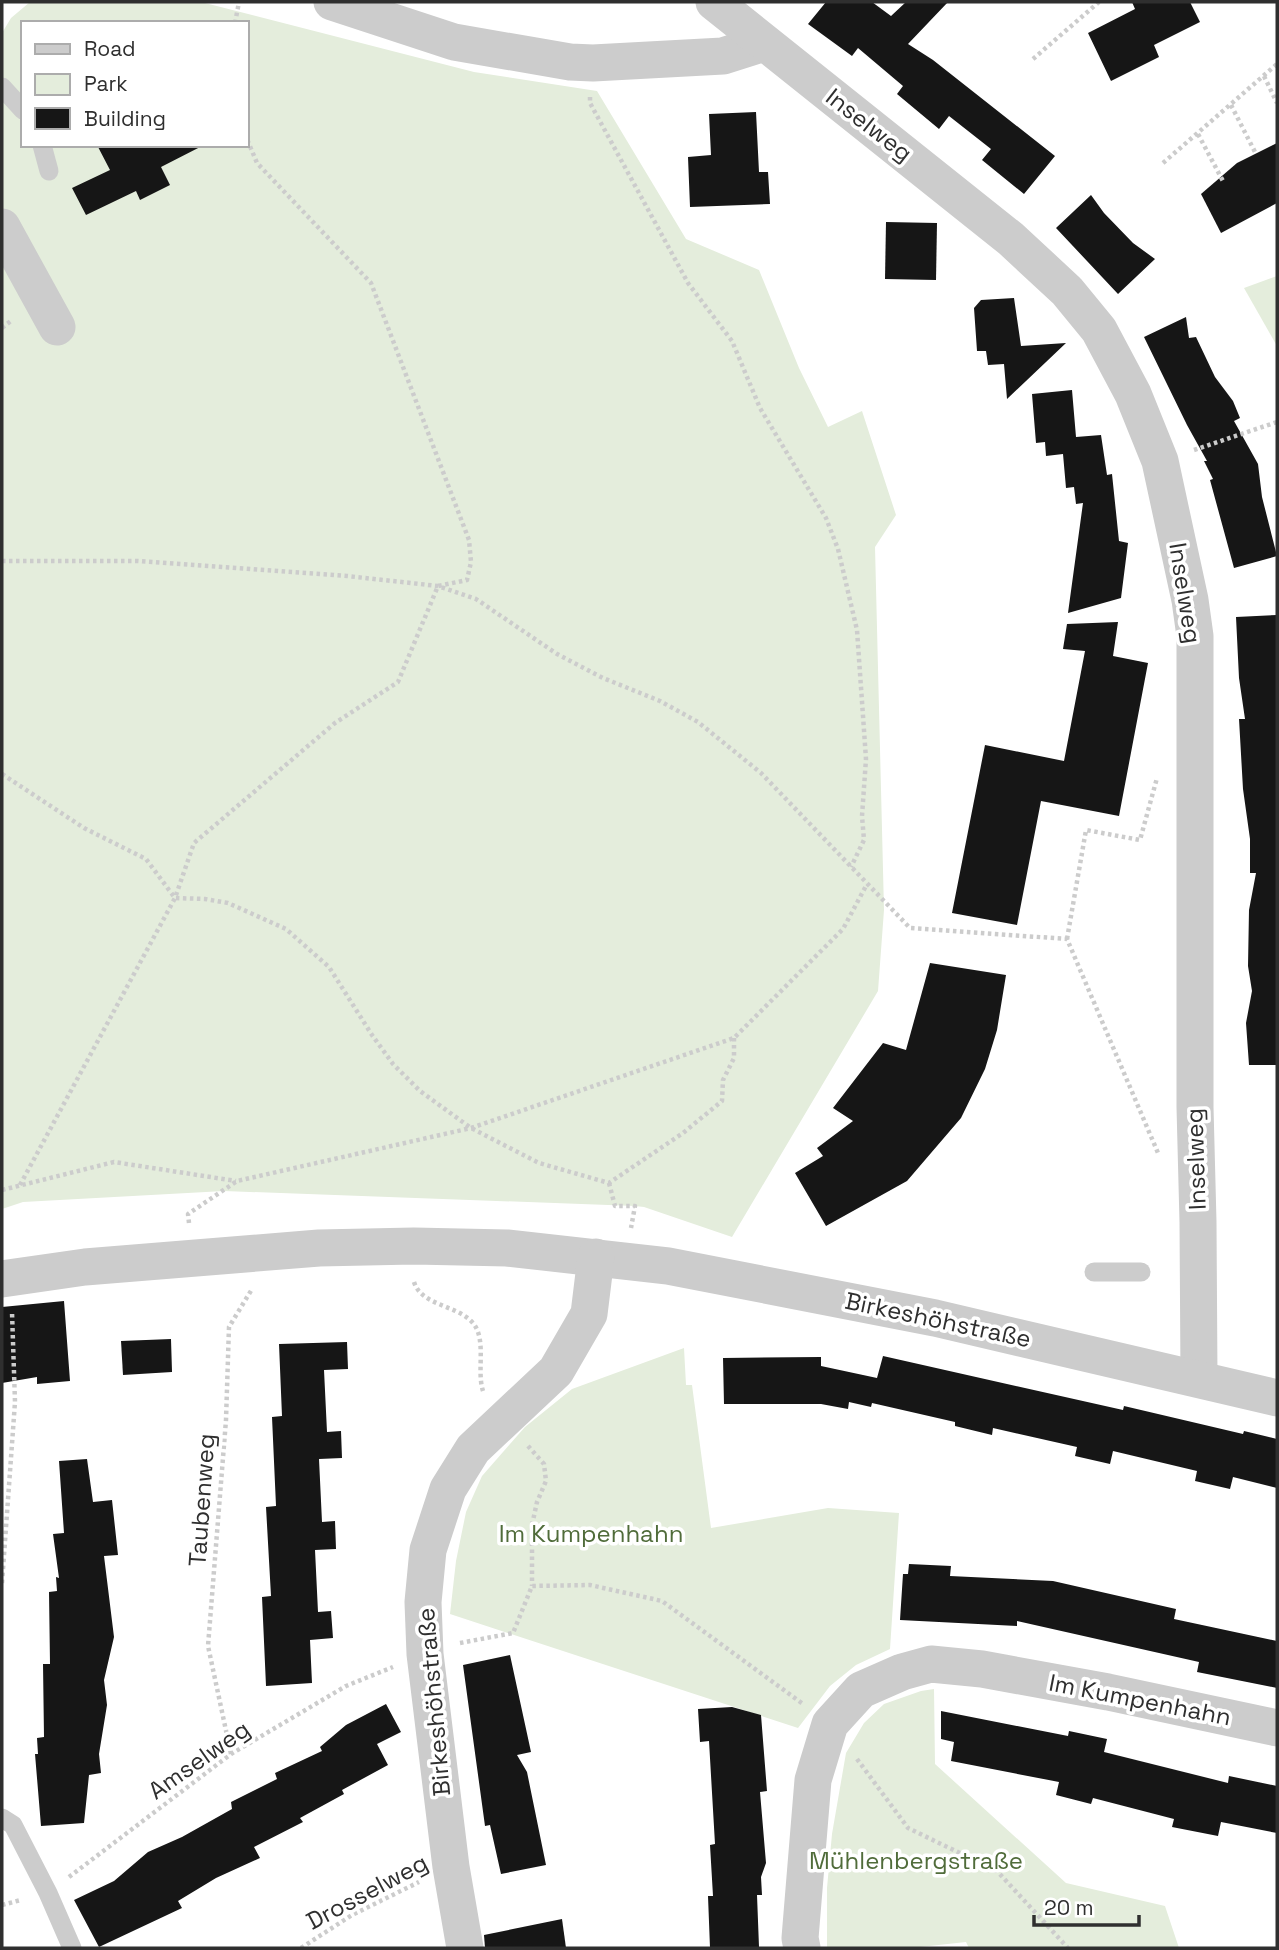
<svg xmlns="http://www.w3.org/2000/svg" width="1279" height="1950" font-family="'Space Grotesk',sans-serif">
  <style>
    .green { fill: #e4eddc; fill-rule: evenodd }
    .building { fill: #161616 }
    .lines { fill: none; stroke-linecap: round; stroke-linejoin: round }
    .path { stroke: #ccc; stroke-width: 4.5; stroke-dasharray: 3.5 3.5; stroke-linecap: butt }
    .service { stroke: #ccc; stroke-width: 19 }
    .minor { stroke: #ccc; stroke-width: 37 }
    .labels { text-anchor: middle; stroke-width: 7; stroke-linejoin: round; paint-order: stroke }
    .street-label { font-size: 24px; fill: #2f2f2f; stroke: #fff }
    .park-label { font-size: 24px; fill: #506c3a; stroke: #fff }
  </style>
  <rect width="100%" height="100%" fill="#fff"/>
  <g class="green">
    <path d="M 30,2 L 201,2 L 474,72 L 597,91 L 686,239 L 759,270 L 799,368 L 828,427 L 862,411 L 896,515 L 875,547 L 884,910 L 878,991 L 732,1237 L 644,1207 L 635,1206 L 224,1191 L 23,1202 L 2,1209 L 2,33 L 11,18 ZM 23,23 L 247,23 L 247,145 L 23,145 Z"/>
    <path d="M 1277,276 L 1277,346 L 1244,288 Z"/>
    <path d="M 684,1348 L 686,1385 L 692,1385 L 711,1528 L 828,1508 L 899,1513 L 890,1649 L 856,1665 L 830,1686 L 798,1728 L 450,1614 L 456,1561 L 466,1512 L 482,1476 L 525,1427 L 572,1389 Z"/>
    <path d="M 934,1689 L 935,1764 L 1066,1883 L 1165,1906 L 1179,1948 L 969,1948 L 966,1942 L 911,1948 L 827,1948 L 827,1888 L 832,1834 L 846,1753 L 864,1723 L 884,1704 L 921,1691 Z"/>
  </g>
  <g class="building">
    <path d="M 826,2 L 872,2 L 891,16 L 906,2 L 948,2 L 908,44 L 933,60 L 1055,156 L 1024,194 L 982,160 L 991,149 L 949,116 L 939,129 L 897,94 L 903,86 L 858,48 L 852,56 L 808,24 Z"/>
    <path d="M 1132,2 L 1190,2 L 1200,22 L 1154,45 L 1159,57 L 1111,81 L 1088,33 L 1135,9 Z"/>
    <path d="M 756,112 L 759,172 L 768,172 L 770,204 L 690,207 L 688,157 L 711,155 L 709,114 Z"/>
    <path d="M 1277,143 L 1277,203 L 1221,233 L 1201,194 L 1237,163 Z"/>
    <path d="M 97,145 L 204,145 L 161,167 L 170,185 L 140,200 L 136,191 L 86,215 L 72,188 L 110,170 Z"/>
    <path d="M 1091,195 L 1104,213 L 1133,243 L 1155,259 L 1118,294 L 1056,228 Z"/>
    <path d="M 886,222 L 937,223 L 936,280 L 885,279 Z"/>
    <path d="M 1014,298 L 1021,346 L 1066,343 L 1007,399 L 1004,364 L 988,365 L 986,351 L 977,351 L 974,308 L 981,300 Z"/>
    <path d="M 1186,317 L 1189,338 L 1196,337 L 1215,377 L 1233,401 L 1240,418 L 1234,421 L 1258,464 L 1262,497 L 1277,556 L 1234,568 L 1210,480 L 1213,479 L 1204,461 L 1207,461 L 1187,425 L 1144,337 Z"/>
    <path d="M 1072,390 L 1076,437 L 1101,435 L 1107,475 L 1112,474 L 1119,541 L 1128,543 L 1121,598 L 1068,613 L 1083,503 L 1076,504 L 1074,487 L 1066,488 L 1063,454 L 1046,456 L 1045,442 L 1036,443 L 1032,394 Z"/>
    <path d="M 1277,615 L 1277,1065 L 1249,1065 L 1246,1023 L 1252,991 L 1248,966 L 1249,910 L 1256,873 L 1250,873 L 1250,839 L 1243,789 L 1239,719 L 1245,719 L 1239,678 L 1236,617 Z"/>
    <path d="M 1118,622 L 1113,656 L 1148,663 L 1119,816 L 1041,801 L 1017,925 L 952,913 L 985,745 L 1064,761 L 1085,651 L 1063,649 L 1067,624 Z"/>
    <path d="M 930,963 L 1006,975 L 997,1030 L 985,1069 L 961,1118 L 907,1181 L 826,1226 L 795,1173 L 823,1156 L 817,1148 L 853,1121 L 833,1108 L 883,1043 L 906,1050 Z"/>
    <path d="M 64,1301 L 70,1381 L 37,1384 L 37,1377 L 2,1383 L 2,1307 Z"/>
    <path d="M 171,1339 L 172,1372 L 123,1375 L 121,1341 Z"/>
    <path d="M 347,1342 L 348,1369 L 324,1370 L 327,1432 L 341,1431 L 342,1458 L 319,1459 L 322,1522 L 335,1521 L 336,1549 L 315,1550 L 318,1612 L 331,1611 L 333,1638 L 310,1640 L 312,1683 L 266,1686 L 262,1597 L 271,1596 L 266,1507 L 276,1506 L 272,1417 L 282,1416 L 279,1344 Z"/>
    <path d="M 883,1356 L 1123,1410 L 1124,1406 L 1243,1434 L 1244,1431 L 1277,1439 L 1277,1488 L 1233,1477 L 1230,1489 L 1195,1481 L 1197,1471 L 1113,1451 L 1110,1464 L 1075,1456 L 1077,1447 L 993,1428 L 992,1435 L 955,1426 L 955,1422 L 872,1403 L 871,1407 L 849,1402 L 848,1409 L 821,1404 L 724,1404 L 723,1358 L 821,1357 L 821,1366 L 877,1378 Z"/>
    <path d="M 87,1459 L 93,1502 L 112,1500 L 118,1555 L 104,1556 L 114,1637 L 104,1680 L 107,1705 L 99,1754 L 101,1773 L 89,1775 L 84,1823 L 41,1826 L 35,1754 L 38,1754 L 37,1738 L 44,1737 L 43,1664 L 50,1664 L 49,1592 L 57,1591 L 56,1577 L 59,1578 L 53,1534 L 64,1533 L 59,1461 Z"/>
    <path d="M 909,1564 L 951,1566 L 950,1576 L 1053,1581 L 1176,1609 L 1174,1619 L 1277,1641 L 1277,1688 L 1197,1672 L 1199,1662 L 1017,1621 L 1017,1626 L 900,1620 L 903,1574 L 908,1574 Z"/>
    <path d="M 510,1655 L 531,1752 L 517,1755 L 527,1772 L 546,1865 L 501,1874 L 490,1825 L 485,1826 L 463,1665 Z"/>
    <path d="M 386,1704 L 401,1732 L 377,1744 L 388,1765 L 342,1790 L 344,1794 L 300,1818 L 303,1822 L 254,1847 L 260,1858 L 216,1878 L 178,1901 L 182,1908 L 99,1947 L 74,1900 L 114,1881 L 148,1852 L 182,1837 L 232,1809 L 231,1802 L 277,1779 L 275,1773 L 322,1751 L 320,1747 L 346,1725 Z"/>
    <path d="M 732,1707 L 761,1715 L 767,1791 L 760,1792 L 766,1863 L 761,1877 L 762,1895 L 757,1895 L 759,1947 L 710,1948 L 708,1896 L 713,1896 L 710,1845 L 715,1844 L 709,1741 L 700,1742 L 698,1709 Z"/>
    <path d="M 941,1711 L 1068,1736 L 1069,1731 L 1107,1739 L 1104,1752 L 1228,1783 L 1229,1776 L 1277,1786 L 1277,1833 L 1221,1822 L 1218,1836 L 1172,1827 L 1174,1819 L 1093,1798 L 1091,1804 L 1056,1795 L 1059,1782 L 951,1761 L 954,1742 L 941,1739 Z"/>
    <path d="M 562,1919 L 566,1948 L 485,1948 L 484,1935 Z"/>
  </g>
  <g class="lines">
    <g class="path">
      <path d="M 235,23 L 239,2"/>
      <path d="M 1033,59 L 1099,2"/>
      <path d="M 1264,76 L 1277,103"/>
      <path d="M 590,97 L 590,103 L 688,283 L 732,341 L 760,408 L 826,518 L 838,549 L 857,630 L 866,759 L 862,816 L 864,840 L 851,867"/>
      <path d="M 1231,105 L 1256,154"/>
      <path d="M 1198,134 L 1224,183"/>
      <path d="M 1163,163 L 1277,64"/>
      <path d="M 2,328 L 12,320"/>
      <path d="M 1194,450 L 1277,422"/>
      <path d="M 2,561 L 138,561 L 347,576 L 438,586 L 476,599 L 557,654 L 603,678 L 660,701 L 698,722 L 761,773 L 910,928 L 1067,939 L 1158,1153"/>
      <path d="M 2,774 L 84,828 L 146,859 L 175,898 L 205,899 L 228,903 L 286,929 L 329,967 L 372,1035 L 393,1064 L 420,1091 L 471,1128 L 539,1163 L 609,1183 L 683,1133 L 722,1101 L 723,1080 L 734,1058 L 734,1038"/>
      <path d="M 1067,939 L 1086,830 L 1140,840 L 1157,778"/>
      <path d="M 609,1183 L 615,1206 L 635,1206 L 631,1228"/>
      <path d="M 20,1185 L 175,898 L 194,843 L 335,723 L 398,682 L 438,586 L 467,580 L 471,562 L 469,540 L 371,283 L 257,163 L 247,139"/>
      <path d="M 2,1190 L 114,1162 L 236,1181"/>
      <path d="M 189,1223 L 188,1214 L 237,1181 L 471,1128 L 734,1038 L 843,929 L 867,884"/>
      <path d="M 414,1282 C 421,1305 455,1305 471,1321 C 488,1337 476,1370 483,1391"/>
      <path d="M 528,1446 L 544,1464 L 546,1481 L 537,1502 L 532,1525 L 532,1586"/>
      <path d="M 2,1583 L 15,1402 L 12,1312"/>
      <path d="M 460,1643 L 513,1633 L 532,1586 L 590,1585 L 662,1601 L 803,1704"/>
      <path d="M 231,1754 L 208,1646 L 226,1420 L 229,1327 L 252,1289"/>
      <path d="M 857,1759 L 908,1828 L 997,1871 L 1068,1948"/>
      <path d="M 69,1877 L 231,1754 L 346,1686 L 393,1667"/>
      <path d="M 2,1905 L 21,1900"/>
      <path d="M 301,1948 L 352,1915 L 419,1882"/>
    </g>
    <g class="service">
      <path d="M 2,87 L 23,110"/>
      <path d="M 42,145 L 49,171"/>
      <path d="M 1094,1272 L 1141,1272"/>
      <path d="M 2,1818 L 13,1825 L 48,1893 L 72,1948"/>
    </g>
    <g class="minor">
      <path d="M 332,2 L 454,42 L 570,62 L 593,63 L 723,56 L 764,43"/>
      <path d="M 714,2 L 1011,239 L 1067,291 L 1099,330 L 1133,394 L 1160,461 L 1190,600 L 1195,636 L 1195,1107 L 1198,1222 L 1199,1378"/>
      <path d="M 2,227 L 57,327"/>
      <path d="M 2,1279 L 85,1267 L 319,1248 L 414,1246 L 507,1248 L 668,1266 L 935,1318 L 1277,1398"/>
      <path d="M 465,1948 L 451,1867 L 425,1654 L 423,1602 L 428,1550 L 448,1489 L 473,1449 L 556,1371 L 589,1314 L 596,1257"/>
      <path d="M 802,1948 L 800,1938 L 813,1780 L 830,1724 L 861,1690 L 902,1672 L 931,1664 L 982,1669 L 1108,1692 L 1277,1728"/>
    </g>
  </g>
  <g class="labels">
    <g class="street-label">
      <text transform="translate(869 125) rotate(38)" y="8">Inselweg</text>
      <text transform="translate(1185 593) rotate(81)" y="8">Inselweg</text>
      <text transform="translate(1196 1159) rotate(-92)" y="8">Inselweg</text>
      <text transform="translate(938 1320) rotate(12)" y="8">Birkeshöhstraße</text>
      <text transform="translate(202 1500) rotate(-86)" y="8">Taubenweg</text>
      <text transform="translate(1140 1700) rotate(11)" y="8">Im Kumpenhahn</text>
      <text transform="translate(434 1702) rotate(-95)" y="8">Birkeshöhstraße</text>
      <text transform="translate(199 1760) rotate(-35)" y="8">Amselweg</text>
      <text transform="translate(367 1892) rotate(-28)" y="8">Drosselweg</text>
    </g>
    <g class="park-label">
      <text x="591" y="1542">Im Kumpenhahn</text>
      <text x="916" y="1869">Mühlenbergstraße</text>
    </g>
  </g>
  <rect width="1279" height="1950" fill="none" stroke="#2f2f2f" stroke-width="7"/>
  <rect x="21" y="21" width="228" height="126" fill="#ffffff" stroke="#acacac" stroke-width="2"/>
  <rect x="35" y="44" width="35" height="10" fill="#cccccc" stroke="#acacac" stroke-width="2"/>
  <text x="84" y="56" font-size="21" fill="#2f2f2f">Road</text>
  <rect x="35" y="74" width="35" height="21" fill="#e4eddc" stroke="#acacac" stroke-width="2"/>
  <text x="84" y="91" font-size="21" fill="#2f2f2f">Park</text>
  <rect x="35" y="108" width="35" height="21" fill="#161616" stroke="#acacac" stroke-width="2"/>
  <text x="84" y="126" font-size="21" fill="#2f2f2f">Building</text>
  <path d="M1034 1915v10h105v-10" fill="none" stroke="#2f2f2f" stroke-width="3.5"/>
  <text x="1044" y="1915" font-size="21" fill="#2f2f2f" stroke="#ffffff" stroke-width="5" paint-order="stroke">20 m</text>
</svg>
